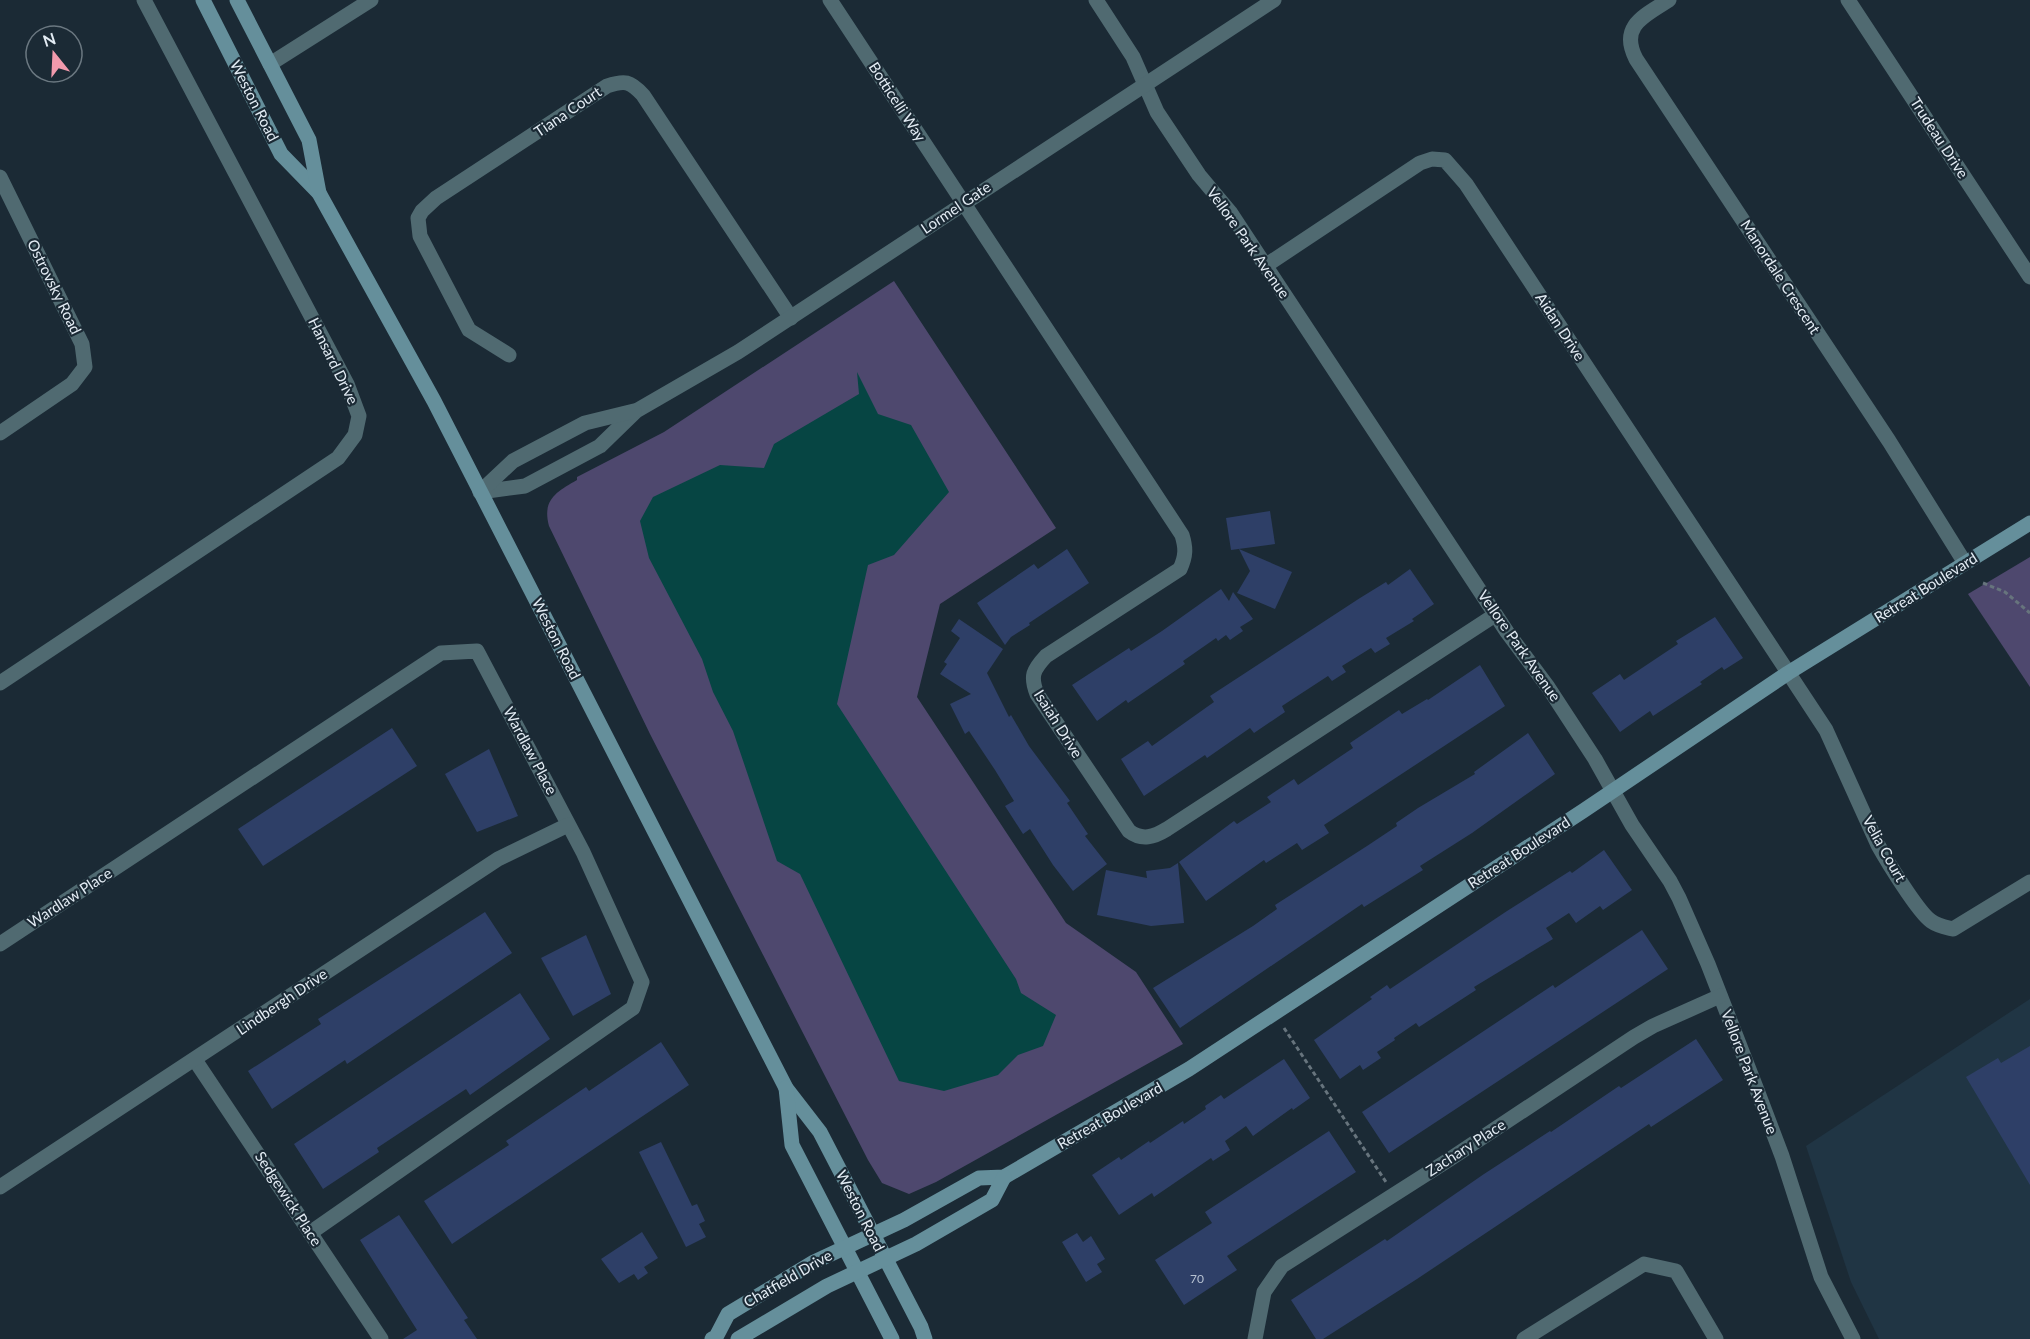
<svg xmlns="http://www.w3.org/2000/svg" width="2030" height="1339" font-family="Lato,sans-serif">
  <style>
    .built { fill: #203544 }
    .green { fill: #4e486e }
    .water { fill: #064543 }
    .building { fill: #2e3f67 }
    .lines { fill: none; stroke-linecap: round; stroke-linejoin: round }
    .path { stroke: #67747d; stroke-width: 3; stroke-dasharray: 4.5 3; stroke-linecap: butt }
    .street { stroke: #506a71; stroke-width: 15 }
    .secondary { stroke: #658f9b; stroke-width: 15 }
    .labels { text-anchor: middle; stroke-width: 4.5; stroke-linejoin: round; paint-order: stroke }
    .number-label { font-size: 12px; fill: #b6c1d1 }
    .street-label { font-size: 15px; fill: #e3ecf4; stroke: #1b2a35 }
  </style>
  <rect width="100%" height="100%" fill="#1b2a35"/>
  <path class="built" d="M 2030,999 L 2030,1339 L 1879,1339 L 1851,1282 L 1806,1146 Z"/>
  <g class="green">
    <path d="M 894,281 L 1056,528 L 940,604 L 917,697 L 1066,923 L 1136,972 L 1183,1044 L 936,1182 L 909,1194 L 882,1183 L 868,1160 L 650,734 L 549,526 C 542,500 556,492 577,480 L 577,477 L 664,432 Z"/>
    <path d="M 2030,557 L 2030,687 L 1968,594 Z"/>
  </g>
  <path class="water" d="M 857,372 L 878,414 L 911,425 L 949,492 L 894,555 L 868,565 L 837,704 L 1016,979 L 1021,993 L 1056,1015 L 1043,1046 L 1018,1055 L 998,1075 L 944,1091 L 899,1081 L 800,874 L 777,861 L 733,731 L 713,692 L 702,659 L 649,558 L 640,521 L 653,497 L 720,465 L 764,468 L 774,444 L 859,394 Z"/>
  <g class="building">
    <path d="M 1270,511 L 1275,544 L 1231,550 L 1226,518 Z"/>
    <path d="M 1067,549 L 1089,583 L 1029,623 L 1030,625 L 1011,637 L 1005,645 L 977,603 L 1034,564 L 1038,569 Z"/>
    <path d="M 1239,549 L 1292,572 L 1275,609 L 1237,593 L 1250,571 Z"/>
    <path d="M 1410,569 L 1434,604 L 1412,619 L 1414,621 L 1386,638 L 1390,644 L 1375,653 L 1371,648 L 1342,666 L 1346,672 L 1332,681 L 1328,676 L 1282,706 L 1285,712 L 1254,733 L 1250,728 L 1207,758 L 1205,755 L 1144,796 L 1121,759 L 1148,741 L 1152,746 L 1214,702 L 1210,696 L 1360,598 L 1386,582 L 1388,585 Z"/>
    <path d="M 1221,589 L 1229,601 L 1233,592 L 1253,619 L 1240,627 L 1243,631 L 1230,640 L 1226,635 L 1218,641 L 1216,638 L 1183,661 L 1185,664 L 1128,703 L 1126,700 L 1097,721 L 1072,685 L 1129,648 L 1131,651 L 1162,631 Z"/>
    <path d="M 1715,617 L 1743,658 L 1724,670 L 1722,667 L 1700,682 L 1702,684 L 1653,716 L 1650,711 L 1620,732 L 1592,693 L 1620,674 L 1624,680 L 1678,644 L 1676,641 Z"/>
    <path d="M 959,619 L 1003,649 L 987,673 L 1009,717 L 1011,715 L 1029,746 L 1070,801 L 1067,803 L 1088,834 L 1085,836 L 1107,864 L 1073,891 L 1053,865 L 1030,829 L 1023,834 L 1005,806 L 1014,801 L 995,770 L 969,731 L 965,734 L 950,704 L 971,694 L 940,674 L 947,664 L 944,662 L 960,638 L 951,631 Z"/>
    <path d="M 1480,665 L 1505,706 L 1324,825 L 1329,833 L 1302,850 L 1297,843 L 1266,863 L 1264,860 L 1206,901 L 1179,862 L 1234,821 L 1237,824 L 1271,802 L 1267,797 L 1294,779 L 1298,785 L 1353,748 L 1350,743 L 1399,710 L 1402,714 L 1427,699 L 1428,700 Z"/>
    <path d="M 392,728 L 417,766 L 263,866 L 238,829 Z"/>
    <path d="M 1528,733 L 1555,774 L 1472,833 L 1420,866 L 1423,870 L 1364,907 L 1362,904 L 1180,1028 L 1153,988 L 1253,926 L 1277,909 L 1275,905 L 1367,846 L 1397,826 L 1396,823 L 1418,808 L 1475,774 L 1474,772 Z"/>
    <path d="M 489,749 L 518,816 L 477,832 L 445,774 Z"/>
    <path d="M 1604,850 L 1632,890 L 1603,910 L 1600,906 L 1576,923 L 1569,913 L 1546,928 L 1553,939 L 1474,987 L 1476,990 L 1419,1027 L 1416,1023 L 1394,1038 L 1395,1040 L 1377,1052 L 1381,1058 L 1363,1070 L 1360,1065 L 1340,1079 L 1314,1040 L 1372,999 L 1370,997 L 1387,985 L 1390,989 L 1507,911 L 1570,871 L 1572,873 Z"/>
    <path d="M 1178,863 L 1184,923 L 1151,926 L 1097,915 L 1106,870 L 1147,878 L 1146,871 L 1170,868 Z"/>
    <path d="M 485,912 L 512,953 L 347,1064 L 345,1060 L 272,1109 L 248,1071 L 321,1024 L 318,1019 Z"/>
    <path d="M 1642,930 L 1668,969 L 1389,1153 L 1362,1112 L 1553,985 L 1555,988 Z"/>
    <path d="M 586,935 L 611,994 L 573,1016 L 541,958 Z"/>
    <path d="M 520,993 L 550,1039 L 470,1095 L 466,1089 L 377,1148 L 379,1152 L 323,1189 L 294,1144 Z"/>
    <path d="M 1696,1039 L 1723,1080 L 1651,1127 L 1649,1124 L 1417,1279 L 1323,1339 L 1316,1339 L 1291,1300 L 1385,1239 L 1387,1241 L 1484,1174 L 1550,1131 L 1551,1132 L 1619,1086 L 1621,1088 Z"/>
    <path d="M 661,1042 L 689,1085 L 452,1244 L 424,1201 L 509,1145 L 506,1141 L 586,1087 L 589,1091 Z"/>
    <path d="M 2030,1046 L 2030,1185 L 1966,1077 L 1998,1058 L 2001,1063 Z"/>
    <path d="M 1284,1059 L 1310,1098 L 1293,1110 L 1292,1108 L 1253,1136 L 1246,1126 L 1225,1141 L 1230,1150 L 1213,1161 L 1211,1158 L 1154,1197 L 1152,1193 L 1119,1215 L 1092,1175 L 1119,1157 L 1121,1160 L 1149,1141 L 1150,1143 L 1183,1121 L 1184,1124 L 1206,1109 L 1205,1106 L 1221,1095 L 1224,1099 Z"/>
    <path d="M 1329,1131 L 1356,1172 L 1227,1256 L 1237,1270 L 1184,1305 L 1155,1260 L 1212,1223 L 1205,1212 Z"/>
    <path d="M 661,1142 L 692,1206 L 697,1204 L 705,1221 L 699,1224 L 706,1237 L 686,1247 L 639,1152 Z"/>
    <path d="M 399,1215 L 468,1318 L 464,1320 L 477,1339 L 403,1339 L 417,1330 L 360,1240 Z"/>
    <path d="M 642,1232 L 658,1258 L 644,1267 L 648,1273 L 638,1280 L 634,1274 L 619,1283 L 601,1259 Z"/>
    <path d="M 1077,1233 L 1083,1242 L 1091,1236 L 1105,1259 L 1097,1264 L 1102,1272 L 1086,1282 L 1062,1242 Z"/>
  </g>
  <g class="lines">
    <g class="path">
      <path d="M 1983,583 L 2005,592 L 2030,613"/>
      <path d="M 1284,1028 L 1386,1182"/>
    </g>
    <g class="street">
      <path d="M 830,0 L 1182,535 C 1186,548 1186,556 1180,569 L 1046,656 C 1033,670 1030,676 1037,694 L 1129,831 C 1142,841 1154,837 1167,829 L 1495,615"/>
      <path d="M 1096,0 L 1133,57 L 1157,112 L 1199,175 L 1230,212 L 1507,632 L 1548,687 L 1595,759 L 1632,825 L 1670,881 L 1679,898 L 1708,964 L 1757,1090 L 1782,1156 L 1821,1277 L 1853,1339"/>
      <path d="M 1669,0 C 1644,16 1619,26 1636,59 L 1889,441 L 1965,563"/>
      <path d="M 1848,0 L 2030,277"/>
      <path d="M 270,64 L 371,0"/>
      <path d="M 0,177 L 82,344 L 85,367 L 72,384 L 0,433"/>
      <path d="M 1265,266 L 1420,163 L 1432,159 L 1445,160 L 1466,184 L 1826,730 L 1878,845 C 1887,861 1918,912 1931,921 C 1938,926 1945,927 1953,929 L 2030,882"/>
      <path d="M 509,355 L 469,330 L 420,236 L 418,218 L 422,211 L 436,198 L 607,86 C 625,80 630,81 643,95 L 791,318"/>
      <path d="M 480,492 L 525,486 L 600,446 L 636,411 L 738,352 L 1274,0"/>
      <path d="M 480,492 L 513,461 L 585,423 L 634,411"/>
      <path d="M 0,683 L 338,458 L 355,435 L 359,416 L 347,384 L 144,0"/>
      <path d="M 0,944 L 441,653 L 477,651 L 583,852 L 642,982 L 633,1008 L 310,1233"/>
      <path d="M 195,1060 L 381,1339"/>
      <path d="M 0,1187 L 498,859 L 568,825"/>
      <path d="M 1255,1339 L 1264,1292 L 1282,1266 L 1450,1159 L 1634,1037 L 1653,1026 L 1720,996"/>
      <path d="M 1524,1339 L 1644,1264 L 1676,1271 L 1716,1339"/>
    </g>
    <g class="secondary">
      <path d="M 203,0 L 281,154 L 319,193 L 434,401 L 786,1088 L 820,1132 L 921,1327 L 925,1339"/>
      <path d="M 237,0 L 309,140 L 319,193"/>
      <path d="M 786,1088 L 792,1145 L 892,1339"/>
      <path d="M 712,1339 L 716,1337 L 728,1314 L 814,1262 L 904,1220 L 979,1178 L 1004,1177 L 1189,1069 L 1583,811 L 1788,673 L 2030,523"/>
      <path d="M 738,1339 L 827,1286 L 916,1244 L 992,1200 L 1004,1177"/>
    </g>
  </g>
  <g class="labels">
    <g class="number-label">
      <text x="1197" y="1283">70</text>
    </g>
    <g class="street-label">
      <text transform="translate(254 101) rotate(63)" y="5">Weston Road</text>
      <text transform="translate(897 102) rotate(57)" y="5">Botticelli Way</text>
      <text transform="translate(568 112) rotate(-34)" y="5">Tiana Court</text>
      <text transform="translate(1939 138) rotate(57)" y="5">Trudeau Drive</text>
      <text transform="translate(956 208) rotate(-34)" y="5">Lormel Gate</text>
      <text transform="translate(1248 243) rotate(55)" y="5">Vellore Park Avenue</text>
      <text transform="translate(1780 277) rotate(57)" y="5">Manordale Crescent</text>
      <text transform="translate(54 287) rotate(64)" y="5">Ostrovsky Road</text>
      <text transform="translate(1560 327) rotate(57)" y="5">Aidan Drive</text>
      <text transform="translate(333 361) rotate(64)" y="5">Hansard Drive</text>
      <text transform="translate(1926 588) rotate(-32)" y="5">Retreat Boulevard</text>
      <text transform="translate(556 639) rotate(63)" y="5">Weston Road</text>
      <text transform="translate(1519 646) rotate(55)" y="5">Vellore Park Avenue</text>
      <text transform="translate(1058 724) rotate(58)" y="5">Isaiah Drive</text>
      <text transform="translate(530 751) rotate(62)" y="5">Wardlaw Place</text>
      <text transform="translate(1884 849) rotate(61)" y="5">Velia Court</text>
      <text transform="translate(1519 853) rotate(-33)" y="5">Retreat Boulevard</text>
      <text transform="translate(70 898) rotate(-33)" y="5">Wardlaw Place</text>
      <text transform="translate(282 1002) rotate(-34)" y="5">Lindbergh Drive</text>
      <text transform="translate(1749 1072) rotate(69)" y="5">Vellore Park Avenue</text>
      <text transform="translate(1110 1116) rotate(-30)" y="5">Retreat Boulevard</text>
      <text transform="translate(1466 1148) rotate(-33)" y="5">Zachary Place</text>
      <text transform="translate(288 1199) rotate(57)" y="5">Sedgewick Place</text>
      <text transform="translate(860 1211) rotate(63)" y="5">Weston Road</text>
      <text transform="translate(788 1279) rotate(-30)" y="5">Chatfield Drive</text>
    </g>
  </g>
  <g transform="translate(54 54) rotate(342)"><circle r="28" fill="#1b2a35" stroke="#6b7881" stroke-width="1.5"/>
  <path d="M0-4.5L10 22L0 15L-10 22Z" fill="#f29aad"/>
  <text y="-9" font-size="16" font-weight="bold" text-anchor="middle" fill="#e3ecf4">N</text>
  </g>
</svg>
